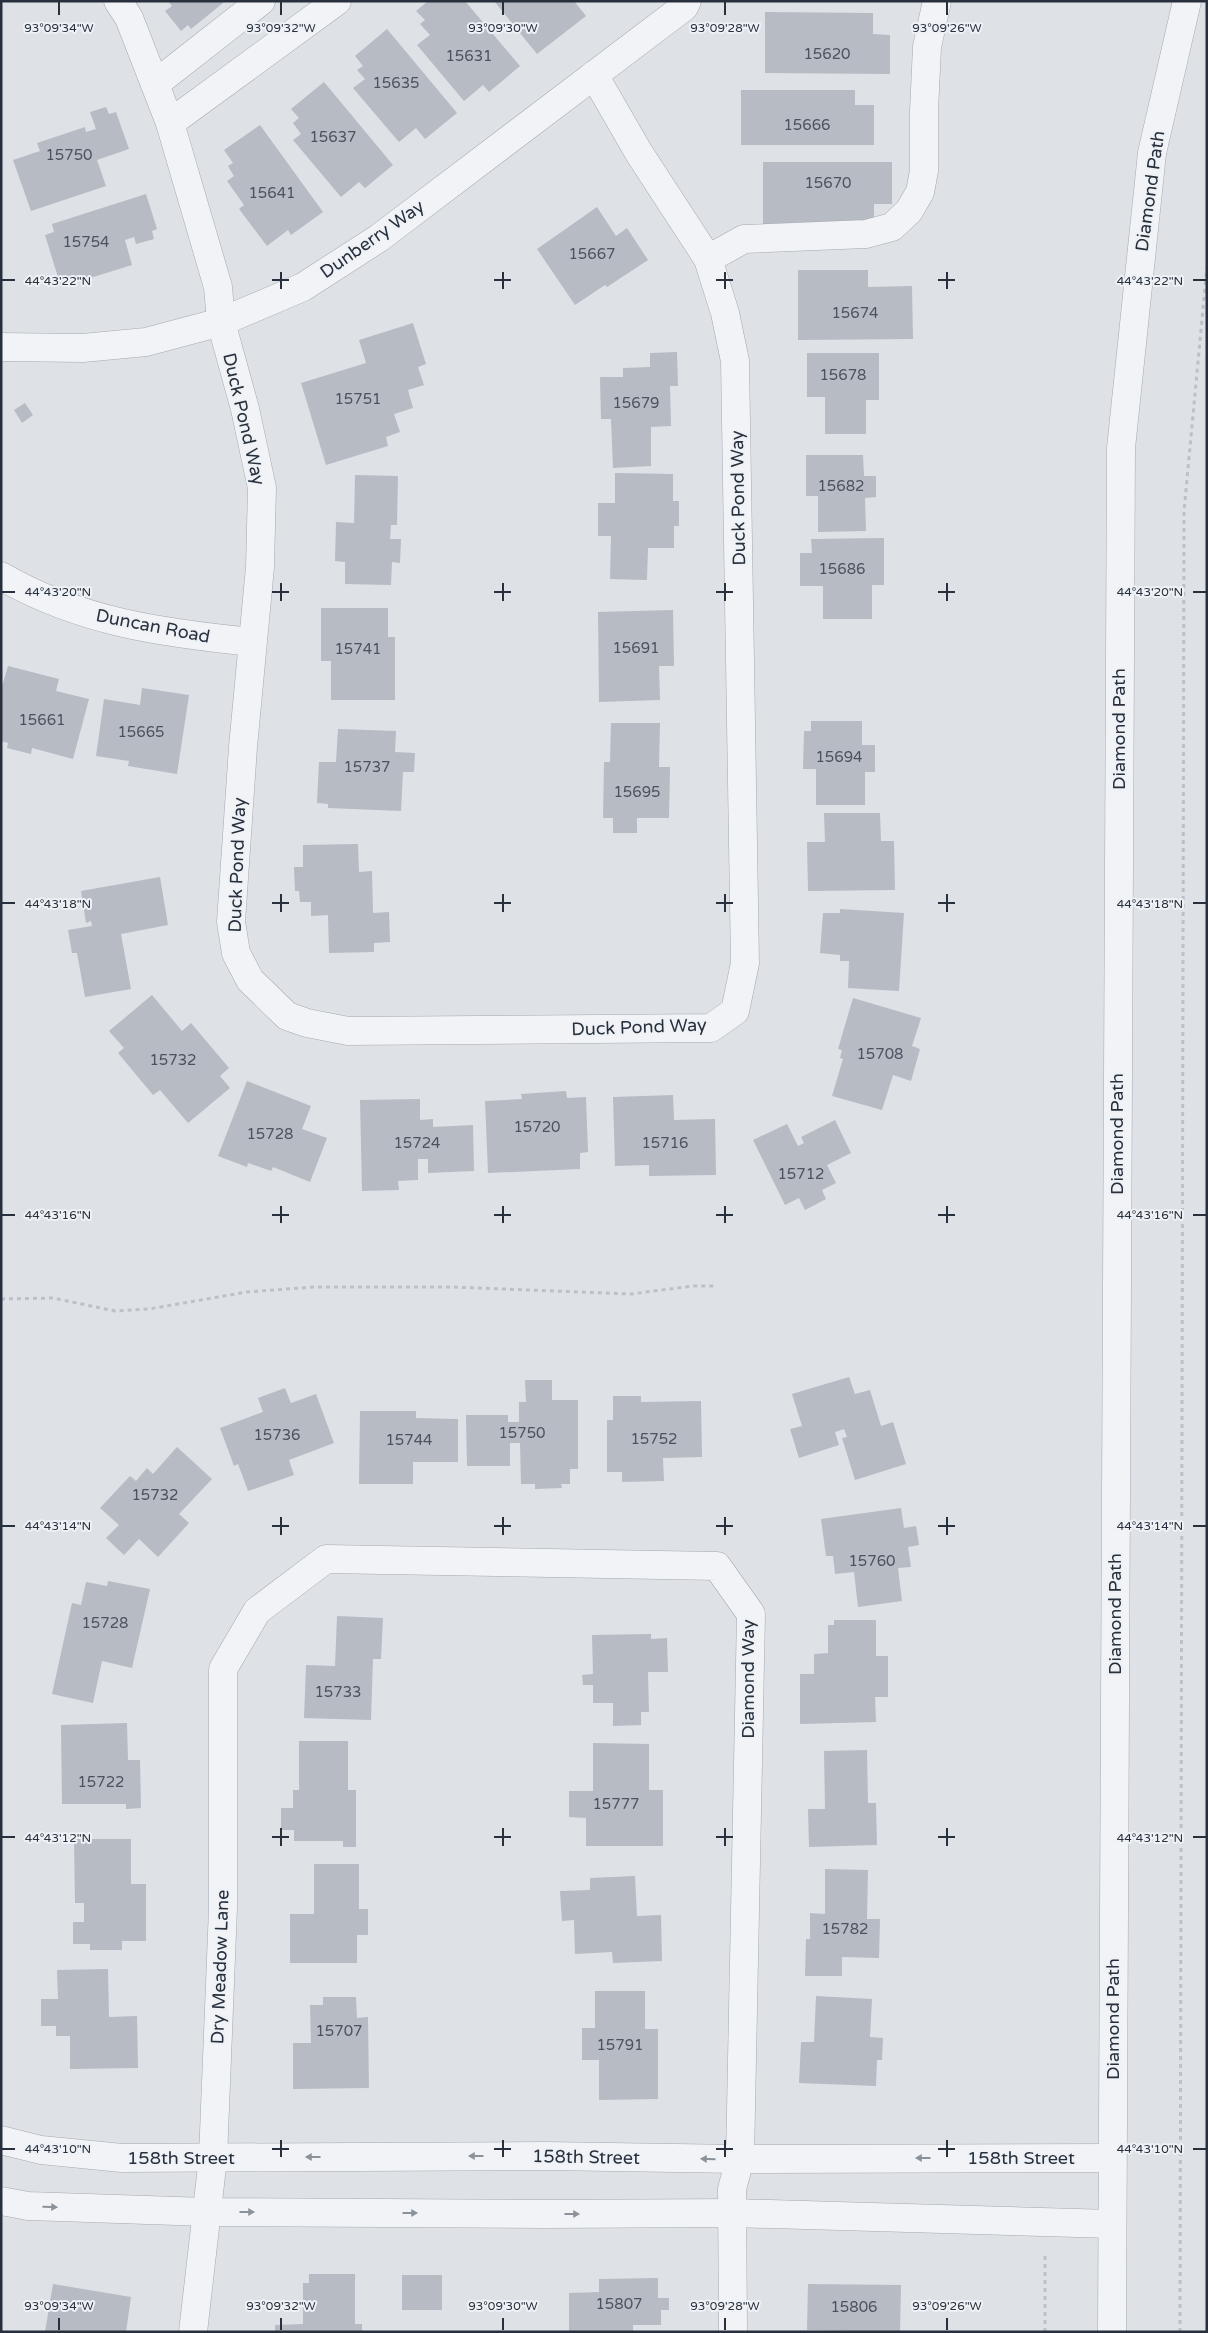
<svg xmlns="http://www.w3.org/2000/svg" width="1208" height="2333" font-family="'Varela Round',sans-serif">
  <style>
    .building { fill: #b6bbc4 }
    .lines { fill: none; stroke-linecap: round; stroke-linejoin: round }
    .minor-casing { stroke: #a4a9b1; stroke-width: 29 }
    .path { stroke: #bdc0c6; stroke-width: 3; stroke-dasharray: 4 4; stroke-linecap: butt }
    .minor { stroke: #f1f3f6; stroke-width: 28 }
    .oneway { fill: #8c929a }
    .ticks { fill: none; stroke: #28303d; stroke-width: 2 }
    .labels { text-anchor: middle; stroke-width: 4; stroke-linejoin: round; paint-order: stroke }
    .number-label { font-size: 15px; fill: #4c535f }
    .street-label { font-size: 18px; fill: #28303d; stroke: #eef1f5 }
    .ticks-label { font-size: 12px; text-anchor: middle; fill: #28303d; stroke: #eef1f5; stroke-width: 4; stroke-linejoin: round; paint-order: stroke }
  </style>
  <rect width="100%" height="100%" fill="#dee2e7"/>
  <g class="building">
    <path d="M 168,1 L 221,1 L 223,3 L 191,29 L 188,25 L 181,31 L 165,11 L 172,6 Z"/>
    <path d="M 428,1 L 465,1 L 520,66 L 489,92 L 483,85 L 464,101 L 417,45 L 430,35 L 420,24 L 425,20 L 416,11 Z"/>
    <path d="M 494,1 L 574,1 L 586,16 L 537,54 Z"/>
    <path d="M 765,12 L 873,13 L 873,34 L 890,35 L 890,74 L 765,73 Z"/>
    <path d="M 387,29 L 457,113 L 425,139 L 416,128 L 399,142 L 353,88 L 365,79 L 357,70 L 363,66 L 355,56 Z"/>
    <path d="M 324,82 L 393,165 L 365,188 L 359,182 L 341,197 L 293,140 L 301,134 L 293,123 L 299,118 L 291,109 Z"/>
    <path d="M 741,90 L 855,90 L 855,105 L 874,105 L 874,145 L 741,145 Z"/>
    <path d="M 106,107 L 109,114 L 116,112 L 129,149 L 97,160 L 106,186 L 31,211 L 13,160 L 40,151 L 37,143 L 85,127 L 86,132 L 96,129 L 90,112 Z"/>
    <path d="M 260,125 L 323,212 L 291,235 L 288,230 L 267,246 L 239,209 L 244,205 L 227,181 L 234,176 L 228,166 L 233,163 L 224,150 Z"/>
    <path d="M 763,162 L 892,162 L 892,204 L 874,204 L 874,224 L 763,225 Z"/>
    <path d="M 146,194 L 157,229 L 152,231 L 154,239 L 136,244 L 134,237 L 125,240 L 132,265 L 61,287 L 45,235 L 54,232 L 52,224 Z"/>
    <path d="M 597,207 L 616,236 L 627,228 L 648,260 L 607,287 L 605,285 L 575,305 L 537,249 Z"/>
    <path d="M 798,270 L 868,270 L 868,287 L 912,286 L 913,339 L 798,340 Z"/>
    <path d="M 413,323 L 426,364 L 418,367 L 424,385 L 408,390 L 413,408 L 394,414 L 400,432 L 386,437 L 388,446 L 326,465 L 301,383 L 366,363 L 359,340 Z"/>
    <path d="M 677,352 L 678,386 L 670,386 L 671,426 L 651,427 L 651,466 L 613,468 L 611,419 L 601,419 L 600,377 L 623,377 L 623,368 L 650,367 L 650,353 Z"/>
    <path d="M 807,353 L 879,353 L 879,400 L 866,400 L 866,434 L 825,434 L 825,397 L 807,397 Z"/>
    <path d="M 25,403 L 33,415 L 22,423 L 14,410 Z"/>
    <path d="M 806,455 L 863,455 L 864,476 L 876,476 L 876,497 L 865,498 L 866,531 L 818,532 L 818,496 L 806,496 Z"/>
    <path d="M 615,473 L 673,474 L 673,501 L 679,501 L 679,526 L 674,526 L 674,548 L 648,548 L 647,580 L 610,579 L 611,536 L 598,536 L 598,503 L 615,503 Z"/>
    <path d="M 355,475 L 398,476 L 397,525 L 391,525 L 390,539 L 401,539 L 400,563 L 392,562 L 391,585 L 345,584 L 345,562 L 335,561 L 336,522 L 354,523 Z"/>
    <path d="M 884,538 L 884,585 L 872,585 L 872,619 L 823,619 L 823,586 L 800,586 L 800,553 L 812,553 L 811,539 Z"/>
    <path d="M 321,608 L 388,608 L 388,637 L 395,637 L 395,700 L 331,700 L 331,661 L 321,661 Z"/>
    <path d="M 673,610 L 674,666 L 659,666 L 660,700 L 599,702 L 598,612 Z"/>
    <path d="M 8,666 L 59,679 L 56,691 L 89,699 L 73,759 L 32,748 L 31,754 L 7,748 L 8,743 L 1,741 L 1,690 Z"/>
    <path d="M 142,688 L 189,695 L 177,774 L 128,766 L 129,761 L 96,756 L 104,699 L 140,705 Z"/>
    <path d="M 811,721 L 862,721 L 862,745 L 875,745 L 875,772 L 865,772 L 865,805 L 816,805 L 816,769 L 803,769 L 804,731 L 811,731 Z"/>
    <path d="M 611,723 L 660,723 L 659,767 L 670,767 L 669,818 L 637,818 L 637,833 L 613,833 L 613,818 L 603,818 L 604,762 L 610,762 Z"/>
    <path d="M 338,729 L 396,731 L 395,752 L 415,753 L 414,772 L 403,772 L 401,811 L 328,808 L 328,804 L 317,803 L 319,762 L 336,762 Z"/>
    <path d="M 824,813 L 880,813 L 881,841 L 894,841 L 895,890 L 808,891 L 807,842 L 825,842 Z"/>
    <path d="M 358,844 L 359,872 L 372,871 L 373,913 L 389,912 L 390,942 L 374,943 L 374,952 L 329,953 L 328,915 L 311,916 L 311,902 L 300,902 L 299,891 L 295,891 L 294,867 L 303,867 L 303,845 Z"/>
    <path d="M 160,877 L 168,925 L 121,934 L 131,989 L 85,997 L 77,953 L 72,953 L 68,930 L 92,926 L 91,921 L 86,923 L 81,891 Z"/>
    <path d="M 840,909 L 904,913 L 899,991 L 848,988 L 849,961 L 840,961 L 840,955 L 820,953 L 823,913 L 840,913 Z"/>
    <path d="M 152,995 L 182,1031 L 191,1023 L 229,1068 L 220,1076 L 230,1088 L 188,1123 L 160,1090 L 153,1095 L 118,1053 L 124,1048 L 109,1031 Z"/>
    <path d="M 853,998 L 921,1018 L 912,1046 L 920,1049 L 911,1081 L 893,1075 L 882,1110 L 832,1096 L 843,1059 L 840,1058 L 842,1050 L 838,1049 Z"/>
    <path d="M 247,1081 L 311,1106 L 302,1129 L 327,1138 L 310,1182 L 273,1167 L 271,1171 L 248,1163 L 247,1167 L 218,1156 Z"/>
    <path d="M 566,1091 L 567,1098 L 586,1097 L 588,1152 L 580,1153 L 580,1169 L 488,1173 L 485,1101 L 522,1099 L 521,1094 Z"/>
    <path d="M 673,1095 L 674,1120 L 715,1119 L 716,1175 L 649,1176 L 649,1165 L 615,1166 L 613,1097 Z"/>
    <path d="M 420,1099 L 420,1120 L 433,1119 L 433,1127 L 473,1125 L 474,1171 L 428,1173 L 428,1159 L 418,1159 L 418,1180 L 398,1181 L 399,1190 L 362,1191 L 360,1100 Z"/>
    <path d="M 835,1120 L 851,1153 L 827,1165 L 836,1183 L 822,1190 L 826,1199 L 805,1210 L 799,1198 L 785,1205 L 753,1140 L 787,1124 L 798,1146 L 804,1143 L 801,1137 Z"/>
    <path d="M 849,1377 L 855,1394 L 870,1390 L 881,1426 L 893,1422 L 906,1464 L 855,1480 L 842,1438 L 847,1437 L 844,1429 L 835,1432 L 839,1445 L 799,1458 L 790,1429 L 802,1426 L 792,1394 Z"/>
    <path d="M 525,1380 L 552,1380 L 552,1400 L 578,1400 L 578,1469 L 570,1469 L 570,1484 L 561,1484 L 562,1488 L 535,1489 L 535,1484 L 521,1484 L 520,1443 L 510,1443 L 510,1466 L 467,1466 L 466,1415 L 508,1415 L 508,1422 L 519,1422 L 519,1402 L 526,1402 Z"/>
    <path d="M 285,1388 L 291,1403 L 316,1394 L 334,1443 L 289,1460 L 294,1475 L 248,1491 L 238,1464 L 234,1466 L 220,1428 L 263,1412 L 258,1398 Z"/>
    <path d="M 613,1396 L 641,1396 L 641,1402 L 701,1401 L 702,1457 L 663,1458 L 664,1481 L 622,1482 L 622,1472 L 607,1472 L 607,1420 L 613,1420 Z"/>
    <path d="M 360,1411 L 416,1411 L 416,1418 L 458,1419 L 458,1462 L 413,1462 L 413,1484 L 359,1484 Z"/>
    <path d="M 177,1447 L 212,1479 L 179,1514 L 189,1523 L 158,1557 L 139,1539 L 124,1555 L 106,1538 L 119,1525 L 100,1508 L 130,1476 L 136,1481 L 147,1468 L 153,1474 Z"/>
    <path d="M 901,1508 L 904,1528 L 916,1526 L 919,1545 L 908,1547 L 911,1567 L 898,1568 L 902,1601 L 858,1607 L 854,1572 L 835,1574 L 833,1556 L 826,1556 L 821,1519 Z"/>
    <path d="M 108,1581 L 150,1589 L 132,1668 L 102,1661 L 93,1703 L 52,1694 L 72,1603 L 81,1605 L 86,1582 L 107,1586 Z"/>
    <path d="M 337,1616 L 383,1618 L 381,1659 L 373,1659 L 371,1720 L 304,1718 L 306,1665 L 335,1666 Z"/>
    <path d="M 834,1620 L 876,1620 L 876,1656 L 888,1656 L 888,1697 L 875,1697 L 876,1722 L 800,1724 L 800,1674 L 814,1674 L 814,1654 L 828,1653 L 828,1625 L 834,1625 Z"/>
    <path d="M 651,1634 L 651,1639 L 667,1638 L 668,1672 L 648,1672 L 649,1712 L 641,1712 L 641,1725 L 613,1726 L 613,1703 L 593,1703 L 593,1685 L 583,1685 L 582,1675 L 593,1674 L 592,1635 Z"/>
    <path d="M 127,1723 L 128,1760 L 140,1760 L 141,1808 L 126,1809 L 126,1804 L 62,1804 L 61,1725 Z"/>
    <path d="M 299,1741 L 348,1741 L 348,1790 L 356,1790 L 356,1847 L 343,1847 L 343,1841 L 294,1841 L 294,1830 L 281,1830 L 281,1808 L 293,1808 L 293,1790 L 299,1790 Z"/>
    <path d="M 593,1743 L 649,1744 L 649,1790 L 663,1790 L 663,1846 L 586,1846 L 586,1818 L 569,1817 L 569,1791 L 593,1791 Z"/>
    <path d="M 867,1750 L 868,1803 L 876,1803 L 877,1845 L 809,1847 L 808,1809 L 825,1809 L 824,1751 Z"/>
    <path d="M 74,1839 L 131,1839 L 131,1884 L 146,1884 L 146,1941 L 122,1941 L 122,1950 L 90,1950 L 90,1944 L 73,1944 L 73,1922 L 84,1922 L 84,1903 L 75,1903 Z"/>
    <path d="M 314,1864 L 359,1864 L 359,1909 L 368,1909 L 368,1935 L 357,1935 L 357,1963 L 290,1963 L 290,1914 L 314,1914 Z"/>
    <path d="M 825,1869 L 868,1870 L 867,1919 L 880,1919 L 879,1958 L 842,1957 L 842,1976 L 805,1976 L 806,1939 L 810,1939 L 810,1913 L 825,1914 Z"/>
    <path d="M 635,1876 L 637,1916 L 661,1915 L 662,1961 L 613,1963 L 612,1952 L 575,1954 L 574,1920 L 562,1921 L 560,1891 L 590,1890 L 590,1878 Z"/>
    <path d="M 108,1969 L 109,2017 L 137,2016 L 138,2068 L 70,2069 L 70,2036 L 56,2036 L 56,2026 L 41,2026 L 41,1999 L 58,1999 L 57,1970 Z"/>
    <path d="M 595,1991 L 645,1991 L 645,2029 L 658,2029 L 658,2099 L 599,2100 L 599,2060 L 582,2060 L 582,2028 L 595,2028 Z"/>
    <path d="M 816,1996 L 872,1999 L 870,2037 L 883,2038 L 882,2060 L 877,2060 L 876,2086 L 799,2083 L 801,2042 L 814,2042 Z"/>
    <path d="M 323,1997 L 356,1997 L 357,2018 L 368,2017 L 369,2088 L 293,2089 L 293,2043 L 311,2043 L 310,2005 L 323,2005 Z"/>
    <path d="M 309,2274 L 355,2274 L 355,2324 L 362,2324 L 362,2332 L 275,2332 L 275,2325 L 303,2324 L 303,2283 L 309,2283 Z"/>
    <rect x="402" y="2275" width="40" height="35"/>
    <path d="M 658,2278 L 658,2298 L 669,2298 L 669,2310 L 661,2310 L 661,2325 L 633,2325 L 633,2332 L 569,2332 L 569,2293 L 599,2292 L 599,2279 Z"/>
    <path d="M 53,2284 L 131,2297 L 126,2332 L 45,2332 Z"/>
    <path d="M 808,2284 L 901,2285 L 900,2332 L 807,2330 Z"/>
  </g>
  <g class="lines">
    <g class="minor-casing">
      <g id="minor">
        <path d="M 118,1 L 129,18 L 170,123 L 218,287 L 221,322 L 245,409 L 262,488 L 260,567 L 243,747 L 231,922 L 236,953 L 250,980 L 287,1016 L 307,1023 L 348,1031 L 711,1028 L 735,1011 L 745,963 L 735,361 L 725,313 L 708,259 L 639,153 L 594,75"/>
        <path d="M 155,84 L 261,1"/>
        <path d="M 170,123 L 337,1"/>
        <path d="M 708,259 L 744,239 L 866,234 L 892,227 L 909,211 L 920,192 L 924,171 L 924,111 L 927,47 L 937,1"/>
        <path d="M 1,347 L 83,348 L 146,342 L 221,322 L 303,287 L 379,238 L 684,7 L 687,1"/>
        <path d="M 1,576 C 80,622 163,633 252,642"/>
        <path d="M 1,2140 L 41,2150 L 122,2158 L 545,2156 L 740,2159 L 1112,2158"/>
        <path d="M 1,2201 L 28,2206 L 207,2212 L 545,2214 L 733,2213 L 1112,2224"/>
        <path d="M 193,2332 L 213,2158 L 223,1908 L 223,1669 L 257,1611 L 326,1559 L 717,1566 L 751,1614 L 740,2159 L 732,2189 L 733,2332"/>
        <path d="M 1112,2332 L 1121,448 L 1152,153 L 1187,1"/>
      </g>
    </g>
    <g class="path">
      <path d="M 1,1299 L 53,1298 L 115,1311 L 149,1309 L 247,1292 L 314,1287 L 452,1287 L 631,1294 L 693,1286 L 715,1286"/>
      <path d="M 1045,2256 L 1045,2332"/>
      <path d="M 1180,2332 L 1184,511 L 1207,266"/>
    </g>
    <use href="#minor" class="minor"/>
  </g>
  <defs><path id="oneway-solid" d="M-6-.8H1V-3.2L6.5 0L1 3.2V.8H-6Z" transform="scale(1.25)"/></defs>
  <g class="oneway">
    <use href="#oneway-solid" transform="translate(476 2156) rotate(180)"/>
    <use href="#oneway-solid" transform="translate(313 2157) rotate(180)"/>
    <use href="#oneway-solid" transform="translate(923 2158) rotate(180)"/>
    <use href="#oneway-solid" transform="translate(708 2159) rotate(-179)"/>
    <use href="#oneway-solid" transform="translate(50 2207) rotate(2)"/>
    <use href="#oneway-solid" transform="translate(247 2212)"/>
    <use href="#oneway-solid" transform="translate(410 2213)"/>
    <use href="#oneway-solid" transform="translate(572 2214)"/>
  </g>
  <path class="ticks" d="M 59,2 L 59,15M 281,2 L 281,15M 503,2 L 503,15M 725,2 L 725,15M 947,2 L 947,15M 281,272 L 281,289M 503,272 L 503,289M 725,272 L 725,289M 947,272 L 947,289M 2,280 L 15,280M 272,280 L 289,280M 494,280 L 511,280M 716,280 L 733,280M 938,280 L 955,280M 1193,280 L 1206,280M 281,583 L 281,601M 503,583 L 503,601M 725,583 L 725,601M 947,583 L 947,601M 2,592 L 15,592M 272,592 L 289,592M 494,592 L 511,592M 716,592 L 733,592M 938,592 L 955,592M 1193,592 L 1206,592M 281,894 L 281,912M 503,894 L 503,912M 725,894 L 725,912M 947,894 L 947,912M 2,903 L 15,903M 272,903 L 289,903M 494,903 L 511,903M 716,903 L 733,903M 938,903 L 955,903M 1193,903 L 1206,903M 281,1206 L 281,1223M 503,1206 L 503,1223M 725,1206 L 725,1223M 947,1206 L 947,1223M 2,1215 L 15,1215M 272,1215 L 289,1215M 494,1215 L 511,1215M 716,1215 L 733,1215M 938,1215 L 955,1215M 1193,1215 L 1206,1215M 281,1517 L 281,1535M 503,1517 L 503,1535M 725,1517 L 725,1535M 947,1517 L 947,1535M 2,1526 L 15,1526M 272,1526 L 289,1526M 494,1526 L 511,1526M 716,1526 L 733,1526M 938,1526 L 955,1526M 1193,1526 L 1206,1526M 281,1828 L 281,1846M 503,1828 L 503,1846M 725,1828 L 725,1846M 947,1828 L 947,1846M 2,1837 L 15,1837M 272,1837 L 289,1837M 494,1837 L 511,1837M 716,1837 L 733,1837M 938,1837 L 955,1837M 1193,1837 L 1206,1837M 281,2140 L 281,2157M 503,2140 L 503,2157M 725,2140 L 725,2157M 947,2140 L 947,2157M 2,2149 L 15,2149M 272,2149 L 289,2149M 494,2149 L 511,2149M 716,2149 L 733,2149M 938,2149 L 955,2149M 1193,2149 L 1206,2149M 59,2318 L 59,2330M 281,2318 L 281,2330M 503,2318 L 503,2330M 725,2318 L 725,2330M 947,2318 L 947,2330"/>
  <g class="labels">
    <g class="number-label">
      <text x="827" y="59">15620</text>
      <text x="469" y="61">15631</text>
      <text x="396" y="88">15635</text>
      <text x="807" y="130">15666</text>
      <text x="333" y="142">15637</text>
      <text x="69" y="160">15750</text>
      <text x="828" y="188">15670</text>
      <text x="272" y="198">15641</text>
      <text x="86" y="247">15754</text>
      <text x="592" y="259">15667</text>
      <text x="855" y="318">15674</text>
      <text x="843" y="380">15678</text>
      <text x="358" y="404">15751</text>
      <text x="636" y="408">15679</text>
      <text x="841" y="491">15682</text>
      <text x="842" y="574">15686</text>
      <text x="636" y="653">15691</text>
      <text x="358" y="654">15741</text>
      <text x="42" y="725">15661</text>
      <text x="141" y="737">15665</text>
      <text x="839" y="762">15694</text>
      <text x="367" y="772">15737</text>
      <text x="637" y="797">15695</text>
      <text x="880" y="1059">15708</text>
      <text x="173" y="1065">15732</text>
      <text x="537" y="1132">15720</text>
      <text x="270" y="1139">15728</text>
      <text x="417" y="1148">15724</text>
      <text x="665" y="1148">15716</text>
      <text x="801" y="1179">15712</text>
      <text x="522" y="1438">15750</text>
      <text x="277" y="1440">15736</text>
      <text x="654" y="1444">15752</text>
      <text x="409" y="1445">15744</text>
      <text x="155" y="1500">15732</text>
      <text x="872" y="1566">15760</text>
      <text x="105" y="1628">15728</text>
      <text x="338" y="1697">15733</text>
      <text x="101" y="1787">15722</text>
      <text x="616" y="1809">15777</text>
      <text x="845" y="1934">15782</text>
      <text x="339" y="2036">15707</text>
      <text x="620" y="2050">15791</text>
      <text x="619" y="2309">15807</text>
      <text x="854" y="2312">15806</text>
    </g>
    <g class="street-label">
      <text transform="translate(1150 191) rotate(-82)" y="6">Diamond Path</text>
      <text transform="translate(372 239) rotate(-35)" y="6">Dunberry Way</text>
      <text transform="translate(244 419) rotate(77)" y="6">Duck Pond Way</text>
      <text transform="translate(738 498) rotate(-91)" y="6">Duck Pond Way</text>
      <text transform="translate(153 626) rotate(11)" y="6">Duncan Road</text>
      <text transform="translate(1119 729) rotate(-90)" y="6">Diamond Path</text>
      <text transform="translate(237 865) rotate(-88)" y="6">Duck Pond Way</text>
      <text transform="translate(639 1027) rotate(-2)" y="6">Duck Pond Way</text>
      <text transform="translate(1117 1134) rotate(-90)" y="6">Diamond Path</text>
      <text transform="translate(1115 1614) rotate(-90)" y="6">Diamond Path</text>
      <text transform="translate(748 1679) rotate(-90)" y="6">Diamond Way</text>
      <text transform="translate(220 1967) rotate(-88)" y="6">Dry Meadow Lane</text>
      <text transform="translate(1113 2019) rotate(-90)" y="6">Diamond Path</text>
      <text transform="translate(586 2157) rotate(1)" y="6">158th Street</text>
      <text x="181" y="2164">158th Street</text>
      <text x="1021" y="2164">158th Street</text>
    </g>
  </g>
  <g class="ticks-label">
    <text x="59" y="32">93°09'34"W</text>
    <text x="281" y="32">93°09'32"W</text>
    <text x="503" y="32">93°09'30"W</text>
    <text x="725" y="32">93°09'28"W</text>
    <text x="947" y="32">93°09'26"W</text>
    <text x="58" y="285">44°43'22"N</text>
    <text x="1150" y="285">44°43'22"N</text>
    <text x="58" y="596">44°43'20"N</text>
    <text x="1150" y="596">44°43'20"N</text>
    <text x="58" y="908">44°43'18"N</text>
    <text x="1150" y="908">44°43'18"N</text>
    <text x="58" y="1219">44°43'16"N</text>
    <text x="1150" y="1219">44°43'16"N</text>
    <text x="58" y="1530">44°43'14"N</text>
    <text x="1150" y="1530">44°43'14"N</text>
    <text x="58" y="1842">44°43'12"N</text>
    <text x="1150" y="1842">44°43'12"N</text>
    <text x="58" y="2153">44°43'10"N</text>
    <text x="1150" y="2153">44°43'10"N</text>
    <text x="59" y="2310">93°09'34"W</text>
    <text x="281" y="2310">93°09'32"W</text>
    <text x="503" y="2310">93°09'30"W</text>
    <text x="725" y="2310">93°09'28"W</text>
    <text x="947" y="2310">93°09'26"W</text>
  </g>
  <rect width="1208" height="2333" fill="none" stroke="#28303d" stroke-width="5"/>
</svg>
